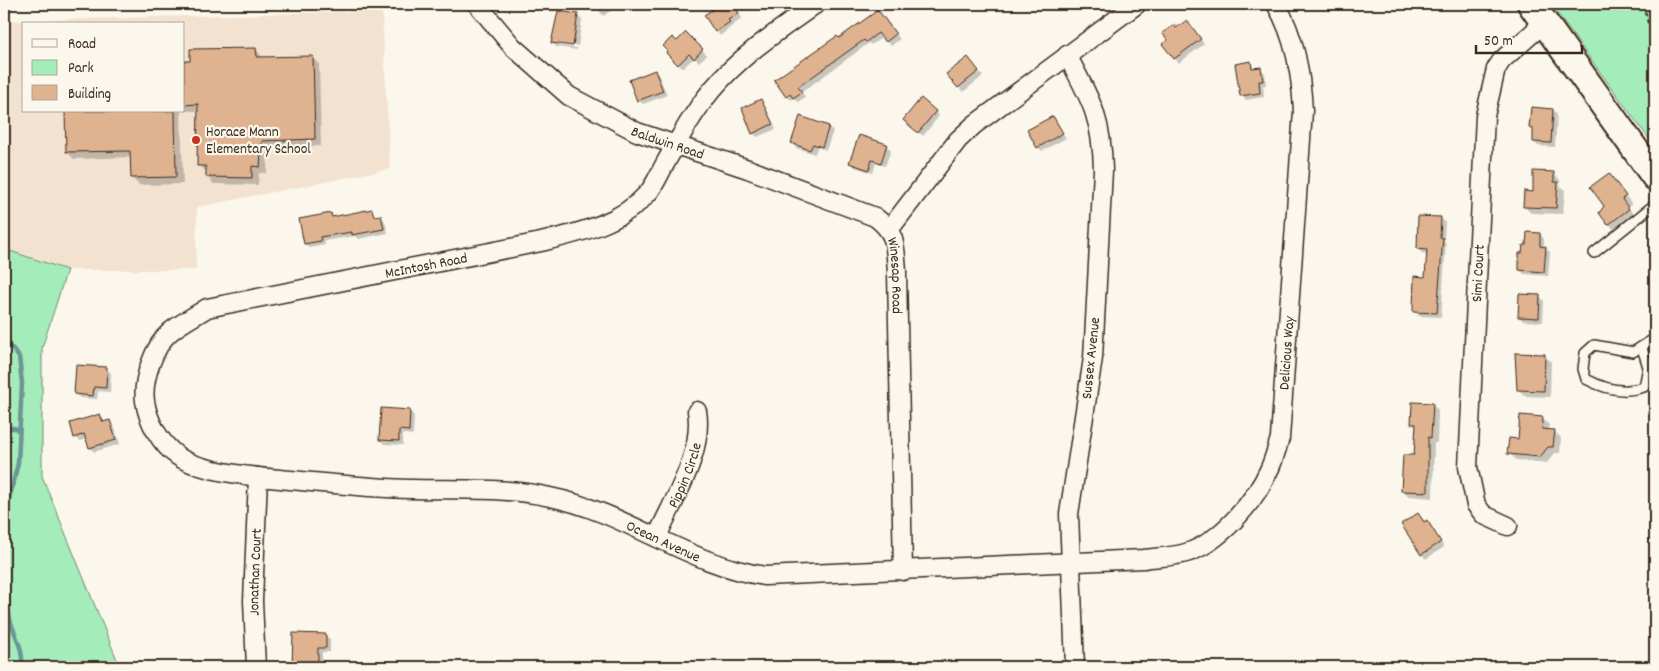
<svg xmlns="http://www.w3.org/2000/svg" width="1659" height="671" font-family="Dekko,sans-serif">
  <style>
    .built { fill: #f3e2d0; fill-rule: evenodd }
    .green { fill: #a4ecb9; stroke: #708b6c }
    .shadow { fill: #0003 }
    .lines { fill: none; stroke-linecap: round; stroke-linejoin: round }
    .stream { stroke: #6c9695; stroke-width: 4.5 }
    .building { fill: #dfb290; stroke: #3b2a1e }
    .service-casing { stroke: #3b2a1e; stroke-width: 12 }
    .minor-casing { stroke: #3b2a1e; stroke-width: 21 }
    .primary-casing { stroke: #3b2a1e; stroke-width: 30 }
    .path { stroke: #3b2a1e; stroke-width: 2.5; stroke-dasharray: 4 4; stroke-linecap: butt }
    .service { stroke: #fbf7ec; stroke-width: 9 }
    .minor { stroke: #fbf7ec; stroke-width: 18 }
    .primary { stroke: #fbf7ec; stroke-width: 26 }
    .poi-dot { fill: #c8321e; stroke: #fbf7ec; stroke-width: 2 }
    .labels { text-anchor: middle; stroke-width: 4.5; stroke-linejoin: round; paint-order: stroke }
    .poi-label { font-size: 15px; fill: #3b2a1e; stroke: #fbf7ec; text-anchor: start }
    .street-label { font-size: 15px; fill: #3b2a1e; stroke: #fbf7ec }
  </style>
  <rect width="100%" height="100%" fill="#fbf7ec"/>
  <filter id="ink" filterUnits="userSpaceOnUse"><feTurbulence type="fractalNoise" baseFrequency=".02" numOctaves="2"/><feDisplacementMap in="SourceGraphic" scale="10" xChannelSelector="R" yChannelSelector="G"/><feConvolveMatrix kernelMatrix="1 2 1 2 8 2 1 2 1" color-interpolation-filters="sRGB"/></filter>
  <g filter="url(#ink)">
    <path class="built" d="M 382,11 L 390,169 L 197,207 L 196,270 L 67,270 L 4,249 L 4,21 ZM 24,24 L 184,24 L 184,111 L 24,111 Z"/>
    <g class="green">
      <path d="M 1550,4 L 1655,4 L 1655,147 Z"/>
      <path d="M 4,249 L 67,270 L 42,348 L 42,476 L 120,667 L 4,667 Z"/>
    </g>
    <g class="shadow">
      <path d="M 594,4 L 621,4 L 603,16 Z"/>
      <path d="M 723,4 L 733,4 L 742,18 L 720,36 L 705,15 Z"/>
      <path d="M 577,15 L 582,20 L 578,46 L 556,42 L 556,45 L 577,48 L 577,50 L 557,47 L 552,43 Z"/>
      <path d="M 882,16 L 900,39 L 891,46 L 883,37 L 871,45 L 869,43 L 802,92 L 805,97 L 798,102 L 794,98 L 791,100 L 787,96 L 840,40 Z"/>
      <path d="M 1191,26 L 1204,44 L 1179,63 L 1175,59 L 1177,29 Z"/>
      <path d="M 686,34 L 707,55 L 699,62 L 694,58 L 683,68 L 667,53 Z"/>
      <path d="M 256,49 L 263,58 L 312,57 L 319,64 L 321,146 L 268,147 L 267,173 L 259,173 L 258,185 L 214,184 L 207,177 L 207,172 L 198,165 L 199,111 L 184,111 L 184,62 Z"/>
      <path d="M 972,63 L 983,76 L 963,92 L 948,74 Z"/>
      <path d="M 1250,63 L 1255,69 L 1260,68 L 1265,73 L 1266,85 L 1263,85 L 1264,97 L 1246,100 L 1241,95 Z"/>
      <path d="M 655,71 L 659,76 L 667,95 L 643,104 L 638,100 Z"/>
      <path d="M 761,100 L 776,129 L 757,137 L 753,133 Z"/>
      <path d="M 1553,110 L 1557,114 L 1555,147 L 1538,146 L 1534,142 L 1535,131 L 1531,128 Z"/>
      <path d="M 66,111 L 181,111 L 183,184 L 139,185 L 132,178 L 132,157 L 74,159 L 67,152 Z"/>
      <path d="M 935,111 L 939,116 L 923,136 L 909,124 Z"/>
      <path d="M 1052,117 L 1066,138 L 1042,151 L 1038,147 Z"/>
      <path d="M 828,127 L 833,131 L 826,150 L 817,147 L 815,154 L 796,148 L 792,143 Z"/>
      <path d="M 886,145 L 891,150 L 885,166 L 876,163 L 873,173 L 855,167 L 851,163 Z"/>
      <path d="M 1553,173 L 1560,180 L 1560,186 L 1565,190 L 1563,214 L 1531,213 L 1524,206 Z"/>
      <path d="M 1608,174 L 1632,204 L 1628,207 L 1635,216 L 1616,231 L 1609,224 L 1605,206 Z"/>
      <path d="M 372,210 L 376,217 L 381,216 L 385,221 L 388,233 L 358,239 L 355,236 L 324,241 L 325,245 L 309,248 L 305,244 L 331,215 L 334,218 Z"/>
      <path d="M 1440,218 L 1445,222 L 1444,240 L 1446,243 L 1441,317 L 1419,316 L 1414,311 L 1426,278 L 1428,254 L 1422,253 L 1418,249 Z"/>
      <path d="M 1540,234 L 1544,239 L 1544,248 L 1550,252 L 1548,276 L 1524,274 L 1520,270 L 1524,255 L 1527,247 Z"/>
      <path d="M 1540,296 L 1544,301 L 1543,322 L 1523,321 L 1519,316 Z"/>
      <path d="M 1544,355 L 1551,362 L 1550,397 L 1525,396 L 1518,389 Z"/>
      <path d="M 106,369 L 111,373 L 110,392 L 98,391 L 97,399 L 80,398 L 75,394 Z"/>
      <path d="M 1432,404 L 1438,410 L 1437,443 L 1434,443 L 1433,498 L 1408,496 L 1403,491 L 1416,457 L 1417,428 L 1412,423 Z"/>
      <path d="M 410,411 L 414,416 L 413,435 L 403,434 L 403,445 L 384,444 L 380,439 Z"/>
      <path d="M 100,415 L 106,423 L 110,421 L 114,426 L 120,444 L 94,452 L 90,448 L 87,439 L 80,441 L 75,437 Z"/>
      <path d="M 1542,418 L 1549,425 L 1549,431 L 1554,431 L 1561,438 L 1560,453 L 1555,453 L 1547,463 L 1516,460 L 1509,453 Z"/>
      <path d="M 1418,515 L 1431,526 L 1444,547 L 1426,559 L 1422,554 Z"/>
      <path d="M 294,635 L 326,636 L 330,640 L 330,652 L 322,652 L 322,667 L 293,667 Z"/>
    </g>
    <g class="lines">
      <g class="stream">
        <path d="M 4,345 L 12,348 L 19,357 L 22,383 L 18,463 L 4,520"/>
        <path d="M 4,428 L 15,428 L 19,431"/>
        <path d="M 4,581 C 11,592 7,603 9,615 C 13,635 24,646 22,667"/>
      </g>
    </g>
    <g class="building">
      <path d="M 721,4 L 733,4 L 739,13 L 728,20 L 730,22 L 715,32 L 704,15 Z"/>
      <path d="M 878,10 L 896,34 L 886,42 L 878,33 L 866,42 L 864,40 L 798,87 L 802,92 L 793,98 L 790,94 L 786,97 L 774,80 L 837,36 L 839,38 Z"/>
      <path d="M 558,11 L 578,14 L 573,46 L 551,43 Z"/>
      <path d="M 1187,20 L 1201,39 L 1174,59 L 1162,44 L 1168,40 L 1162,33 L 1174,25 L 1176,28 Z"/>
      <path d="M 686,32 L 703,49 L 694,59 L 689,54 L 678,65 L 666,53 L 667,50 L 663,46 L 672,37 L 677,41 Z"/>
      <path d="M 256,48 L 257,57 L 313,56 L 315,139 L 262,141 L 260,167 L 252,166 L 252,178 L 206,177 L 206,166 L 197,166 L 198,104 L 184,105 L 184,61 L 190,61 L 190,49 Z"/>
      <path d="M 968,57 L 979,71 L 958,88 L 946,74 Z"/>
      <path d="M 1251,61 L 1252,68 L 1261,67 L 1263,81 L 1259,81 L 1260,93 L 1240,96 L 1235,64 Z"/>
      <path d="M 655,70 L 663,91 L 637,101 L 629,80 Z"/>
      <path d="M 921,98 L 936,111 L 918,133 L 903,120 Z"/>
      <path d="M 761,99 L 773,124 L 752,134 L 742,108 Z"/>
      <path d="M 1531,107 L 1553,109 L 1551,143 L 1533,142 L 1533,129 L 1529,128 Z"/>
      <path d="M 65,111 L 175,111 L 176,177 L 131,178 L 130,151 L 66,152 Z"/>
      <path d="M 800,116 L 829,126 L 822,147 L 813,144 L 810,150 L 791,143 Z"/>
      <path d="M 1053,116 L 1063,133 L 1037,148 L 1027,130 Z"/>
      <path d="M 859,135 L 887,144 L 881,163 L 872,160 L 869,170 L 849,163 Z"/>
      <path d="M 1533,171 L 1554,172 L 1554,182 L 1558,182 L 1556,208 L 1523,207 L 1524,191 L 1533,192 Z"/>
      <path d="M 1609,173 L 1626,196 L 1622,199 L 1629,209 L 1608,225 L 1599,213 L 1604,206 L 1590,187 Z"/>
      <path d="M 372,209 L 374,216 L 381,215 L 384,229 L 352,235 L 352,232 L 320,237 L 321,241 L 304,244 L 299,219 L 331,213 L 332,217 Z"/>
      <path d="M 1418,216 L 1441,217 L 1440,237 L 1443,238 L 1437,313 L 1413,312 L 1414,276 L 1425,277 L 1427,250 L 1417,249 Z"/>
      <path d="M 1527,232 L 1540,233 L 1540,246 L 1546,247 L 1544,272 L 1519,270 L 1519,253 L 1522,253 L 1523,245 L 1526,245 Z"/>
      <path d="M 1519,294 L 1540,295 L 1539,318 L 1518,317 Z"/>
      <path d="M 1515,353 L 1545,354 L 1544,391 L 1517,390 Z"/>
      <path d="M 76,365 L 107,367 L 106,388 L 94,387 L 93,396 L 74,394 Z"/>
      <path d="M 1412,402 L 1433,403 L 1431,438 L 1428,437 L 1428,492 L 1401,491 L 1403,455 L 1414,455 L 1416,424 L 1411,424 Z"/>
      <path d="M 381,408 L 410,410 L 409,431 L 399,430 L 399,441 L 379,440 Z"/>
      <path d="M 100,414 L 103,422 L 110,420 L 116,440 L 89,448 L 84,434 L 74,438 L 70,423 Z"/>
      <path d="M 1520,415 L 1543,417 L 1542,429 L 1555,430 L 1553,447 L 1548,447 L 1540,457 L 1507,454 L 1509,438 L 1518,439 Z"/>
      <path d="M 1418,513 L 1424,522 L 1427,520 L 1441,542 L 1421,555 L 1401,524 Z"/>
      <path d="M 293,633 L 326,634 L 326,648 L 318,648 L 318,667 L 292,667 Z"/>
    </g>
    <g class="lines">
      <g class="service-casing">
        <g id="service">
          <path d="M 1594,253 L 1655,204"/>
          <path d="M 1642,348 L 1648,367 L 1644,387 C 1623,394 1604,389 1586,379 L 1583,369 L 1585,353 L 1594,345 L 1633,352 L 1655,338"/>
        </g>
      </g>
      <g class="minor-casing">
        <g id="minor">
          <path id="s1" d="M 477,4 L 513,47 L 569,96 L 637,132 L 748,169 L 875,217 C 897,233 895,246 897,272 L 903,571"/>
          <path id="s2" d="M 816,4 C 779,30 740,56 711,91 C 693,113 680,137 666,162 C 660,172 655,186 647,194 C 620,224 578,233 541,242 L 207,308 C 195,316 181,323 170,332 C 154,346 142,380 145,401 C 148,422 161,445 179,457 C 199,471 254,477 280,479 C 323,483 367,488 411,489 C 456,490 505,487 550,497 C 626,512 688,565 765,576 L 1144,559 C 1157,557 1172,557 1186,553 C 1220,543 1256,500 1270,468 C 1274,459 1277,448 1280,438 L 1303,111 C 1301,73 1295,37 1276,4"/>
          <path d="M 1067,55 C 1091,100 1102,118 1103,170 L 1093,358 L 1069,514 L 1075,667"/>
          <path d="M 889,230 L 958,140 L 974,125 L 1137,4"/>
          <path id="s3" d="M 1508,526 L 1484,515 L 1476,505 L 1468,467 L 1485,116 L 1496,69 L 1502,60 L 1544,23"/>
          <path id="s4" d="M 657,537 C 673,500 704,453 697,411"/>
          <path id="s5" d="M 256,667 L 253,601 L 258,477"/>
        </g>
      </g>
      <g class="primary-casing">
        <path id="primary" d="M 1531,4 L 1655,177"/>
      </g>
      <path class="path" d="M 1643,4 L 1655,48"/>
      <use href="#service" class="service"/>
      <use href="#minor" class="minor"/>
      <use href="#primary" class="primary"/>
    </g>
  </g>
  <circle class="poi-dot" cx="196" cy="140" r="5"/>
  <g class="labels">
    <g class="poi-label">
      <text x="206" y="136">Horace Mann<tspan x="206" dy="17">Elementary School</tspan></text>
    </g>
    <g class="street-label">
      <text dy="5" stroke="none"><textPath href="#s1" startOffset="240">Baldwin Road</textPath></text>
      <text transform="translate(426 265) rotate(-11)" y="5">McIntosh Road</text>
      <text dy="5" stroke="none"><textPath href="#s3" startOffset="272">Simi Court</textPath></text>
      <text dy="5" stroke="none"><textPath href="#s1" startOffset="526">Winesap Road</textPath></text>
      <text dy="5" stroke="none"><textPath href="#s2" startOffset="2170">Delicious Way</textPath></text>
      <text transform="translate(1090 358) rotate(-84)" y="5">Sussex Avenue</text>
      <text dy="5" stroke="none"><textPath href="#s4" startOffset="68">Pippin Circle</textPath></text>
      <text dy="5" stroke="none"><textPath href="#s2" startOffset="1401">Ocean Avenue</textPath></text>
      <text dy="5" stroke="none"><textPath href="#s5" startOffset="95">Jonathan Court</textPath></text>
    </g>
  </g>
  <rect width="1659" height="671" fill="none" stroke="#fbf7ec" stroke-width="20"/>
  <rect x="10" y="10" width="1639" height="651" fill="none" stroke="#3b2a1e" stroke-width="2" filter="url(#ink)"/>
  <rect x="22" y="22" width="162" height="90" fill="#fbf7ec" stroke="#aea59a"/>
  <rect x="32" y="39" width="25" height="8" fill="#fbf7ec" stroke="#aea59a"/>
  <text x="68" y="48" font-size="15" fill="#3b2a1e">Road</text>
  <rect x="32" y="60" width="25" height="15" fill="#a4ecb9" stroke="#aea59a"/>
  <text x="68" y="72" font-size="15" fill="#3b2a1e">Park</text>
  <rect x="32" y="85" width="25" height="15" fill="#dfb290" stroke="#aea59a"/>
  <text x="68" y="98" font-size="15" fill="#3b2a1e">Building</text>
  <path d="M1476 45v8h106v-8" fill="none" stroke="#3b2a1e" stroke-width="2.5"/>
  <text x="1484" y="45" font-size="15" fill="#3b2a1e" stroke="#fbf7ec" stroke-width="4" paint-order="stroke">50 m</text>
</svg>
